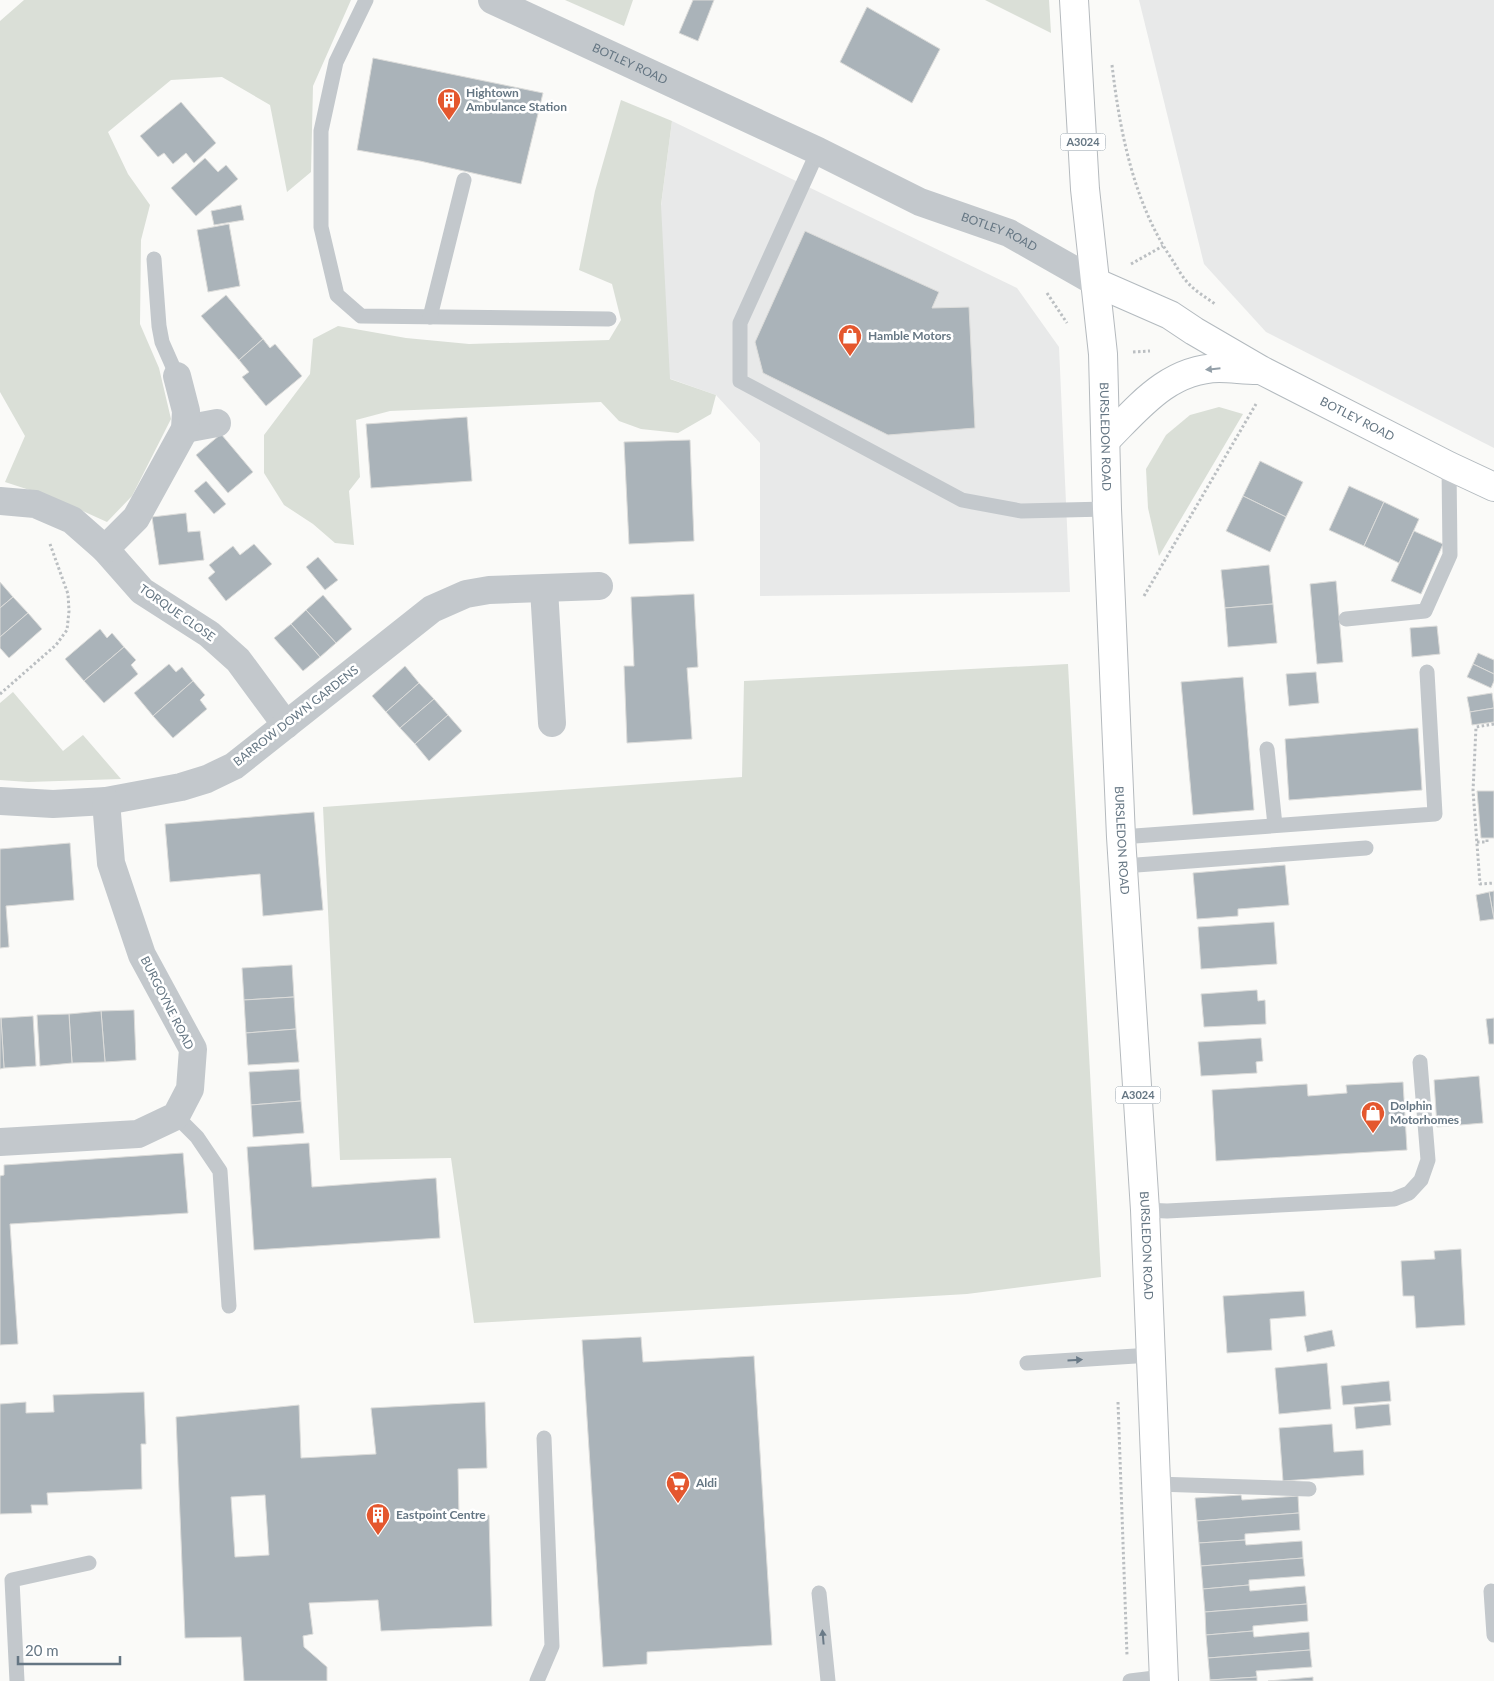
<svg xmlns="http://www.w3.org/2000/svg" width="1494" height="1681" font-family="Lato,sans-serif">
  <style>
    .built { fill: #e8e9e9 }
    .green { fill: #dadfd7 }
    .building { fill: #aab3b9; stroke: #dcdcda; fill-rule: evenodd }
    .lines { fill: none; stroke-linecap: round; stroke-linejoin: round }
    .secondary-casing { stroke: #b3babf; stroke-width: 30 }
    .primary-casing { stroke: #b5babe; stroke-width: 30 }
    .path { stroke: #bbbfc2; stroke-width: 3; stroke-dasharray: 2.5 2.5; stroke-linecap: butt }
    .lane { stroke: #c3c8cc; stroke-width: 15 }
    .street { stroke: #c3c8cc; stroke-width: 28 }
    .secondary { stroke: #fff; stroke-width: 28 }
    .primary { stroke: #fff; stroke-width: 28 }
    .oneway { fill: #939fa8 }
    .oneway2 { fill: #6a7a87 }
    .labels { text-anchor: middle; stroke-width: 5; stroke-linejoin: round; paint-order: stroke }
    .shield { fill: #fff; stroke: #939fa8; stroke-width: 1 }
    .shield-label { font-size: 11px; font-weight: bold; fill: #657683 }
    .street-label { font-size: 12px; fill: #657683; stroke: #fff }
    .poi-label { font-size: 12px; font-weight: bold; fill: #657683; stroke: #fff; text-anchor: start }
  </style>
  <rect width="100%" height="100%" fill="#fafaf8"/>
  <g class="built">
    <path d="M 1139,0 L 1494,0 L 1494,448 L 1266,332 L 1204,264 Z"/>
    <path d="M 672,121 L 1017,288 L 1059,347 L 1070,592 L 760,596 L 760,443 L 716,395 L 640,368 Z"/>
  </g>
  <g class="green">
    <path d="M 24,0 L 351,0 L 313,86 L 311,172 L 287,192 L 270,105 L 222,77 L 171,80 L 108,132 L 128,174 L 150,205 L 141,240 L 140,324 L 159,368 L 171,419 L 132,496 L 107,522 L 54,498 L 5,482 L 25,436 L 0,392 L 0,21 Z"/>
    <path d="M 565,0 L 633,0 L 624,26 Z"/>
    <path d="M 985,0 L 1049,0 L 1051,33 Z"/>
    <path d="M 621,100 L 672,121 L 661,205 L 670,379 L 716,395 L 711,414 L 678,433 L 641,429 L 619,421 L 601,402 L 390,411 L 356,420 L 360,477 L 349,491 L 354,545 L 335,543 L 313,524 L 284,505 L 264,473 L 264,435 L 310,374 L 313,339 L 338,326 L 406,338 L 469,344 L 609,340 L 621,320 L 612,284 L 579,270 L 595,191 Z"/>
    <path d="M 1219,407 L 1243,414 L 1159,556 L 1148,508 L 1146,469 L 1166,435 L 1190,415 Z"/>
    <path d="M 1068,664 L 1101,1277 L 967,1294 L 474,1323 L 451,1158 L 340,1160 L 323,807 L 742,777 L 744,681 Z"/>
    <path d="M 13,692 L 63,751 L 83,735 L 121,779 L 28,782 L 0,780 L 0,703 Z"/>
  </g>
  <g class="building">
    <path d="M 693,0 L 714,0 L 698,41 L 679,33 Z"/>
    <path d="M 867,7 L 940,49 L 912,103 L 840,62 Z"/>
    <path d="M 373,58 L 543,93 L 521,184 L 420,161 L 357,150 Z"/>
    <path d="M 181,102 L 216,143 L 194,163 L 186,153 L 173,164 L 164,153 L 158,157 L 140,136 Z"/>
    <path d="M 205,158 L 218,172 L 226,165 L 238,179 L 196,216 L 171,188 Z"/>
    <path d="M 241,205 L 244,220 L 214,225 L 211,211 Z"/>
    <path d="M 229,224 L 240,286 L 208,292 L 197,230 Z"/>
    <path d="M 805,231 L 939,292 L 932,308 L 969,307 L 975,428 L 888,435 L 763,373 L 755,342 Z"/>
    <path d="M 226,295 L 263,339 L 239,360 L 201,316 Z"/>
    <path d="M 263,339 L 270,348 L 275,344 L 302,376 L 266,406 L 242,377 L 249,372 L 239,360 Z"/>
    <path d="M 467,417 L 472,481 L 371,488 L 366,424 Z"/>
    <path d="M 221,434 L 253,472 L 228,493 L 196,455 Z"/>
    <path d="M 690,440 L 694,541 L 629,544 L 624,442 Z"/>
    <path d="M 1260,461 L 1303,482 L 1286,517 L 1243,496 Z"/>
    <path d="M 206,481 L 226,504 L 214,514 L 194,491 Z"/>
    <path d="M 1349,486 L 1384,502 L 1364,546 L 1329,530 Z"/>
    <path d="M 1243,496 L 1286,517 L 1270,552 L 1226,531 Z"/>
    <path d="M 1384,502 L 1419,519 L 1399,563 L 1364,546 Z"/>
    <path d="M 186,513 L 188,532 L 200,531 L 204,560 L 159,565 L 152,517 Z"/>
    <path d="M 1414,531 L 1443,544 L 1421,594 L 1391,581 Z"/>
    <path d="M 254,544 L 272,564 L 226,601 L 208,578 L 215,572 L 209,565 L 233,546 L 240,555 Z"/>
    <path d="M 318,557 L 338,580 L 325,590 L 306,567 Z"/>
    <path d="M 1269,565 L 1273,604 L 1225,608 L 1221,570 Z"/>
    <path d="M 1336,581 L 1343,662 L 1317,664 L 1310,584 Z"/>
    <path d="M 0,582 L 13,597 L 0,608 Z"/>
    <path d="M 694,594 L 698,667 L 687,668 L 692,739 L 627,743 L 624,666 L 634,666 L 631,597 Z"/>
    <path d="M 323,595 L 352,629 L 336,643 L 306,610 Z"/>
    <path d="M 13,597 L 28,613 L 0,637 L 0,608 Z"/>
    <path d="M 1273,604 L 1277,643 L 1228,647 L 1225,608 Z"/>
    <path d="M 306,610 L 336,643 L 320,657 L 291,624 Z"/>
    <path d="M 28,613 L 42,629 L 9,658 L 0,648 L 0,637 Z"/>
    <path d="M 291,624 L 320,657 L 303,671 L 274,638 Z"/>
    <path d="M 1437,626 L 1440,654 L 1412,657 L 1410,628 Z"/>
    <path d="M 100,629 L 107,638 L 112,633 L 124,647 L 84,681 L 65,659 Z"/>
    <path d="M 124,647 L 136,660 L 131,665 L 138,674 L 104,703 L 84,681 Z"/>
    <path d="M 1478,653 L 1494,660 L 1494,674 L 1473,664 Z"/>
    <path d="M 169,664 L 176,672 L 182,667 L 193,681 L 153,716 L 134,693 Z"/>
    <path d="M 1473,664 L 1494,674 L 1494,681 L 1491,688 L 1467,677 Z"/>
    <path d="M 405,666 L 419,683 L 386,712 L 372,696 Z"/>
    <path d="M 1316,672 L 1319,703 L 1289,706 L 1286,674 Z"/>
    <path d="M 1243,677 L 1254,810 L 1193,815 L 1181,682 Z"/>
    <path d="M 193,681 L 205,695 L 200,700 L 207,709 L 173,738 L 153,716 Z"/>
    <path d="M 419,683 L 434,699 L 400,728 L 386,712 Z"/>
    <path d="M 1492,693 L 1494,708 L 1470,712 L 1467,697 Z"/>
    <path d="M 434,699 L 448,715 L 415,744 L 400,728 Z"/>
    <path d="M 1494,708 L 1494,722 L 1472,725 L 1470,712 Z"/>
    <path d="M 448,715 L 462,731 L 429,761 L 415,744 Z"/>
    <path d="M 1418,728 L 1422,790 L 1289,800 L 1285,739 Z"/>
    <path d="M 1477,791 L 1494,791 L 1494,838 L 1481,838 Z"/>
    <path d="M 314,812 L 323,910 L 263,916 L 260,874 L 170,882 L 165,824 Z"/>
    <path d="M 70,843 L 74,900 L 6,906 L 9,947 L 0,948 L 0,849 Z"/>
    <path d="M 1285,865 L 1289,905 L 1238,909 L 1238,916 L 1197,919 L 1193,873 Z"/>
    <path d="M 1494,891 L 1494,919 L 1489,892 Z"/>
    <path d="M 1489,892 L 1494,919 L 1480,921 L 1476,895 Z"/>
    <path d="M 1274,922 L 1277,964 L 1201,969 L 1198,927 Z"/>
    <path d="M 292,965 L 294,997 L 244,1000 L 242,968 Z"/>
    <path d="M 1257,990 L 1258,1001 L 1265,1000 L 1266,1024 L 1204,1027 L 1201,994 Z"/>
    <path d="M 294,997 L 296,1029 L 246,1033 L 244,1000 Z"/>
    <path d="M 134,1010 L 136,1060 L 105,1062 L 101,1011 Z"/>
    <path d="M 101,1011 L 105,1062 L 72,1063 L 69,1014 Z"/>
    <path d="M 69,1014 L 72,1063 L 40,1066 L 37,1015 Z"/>
    <path d="M 33,1016 L 36,1066 L 4,1068 L 1,1018 Z"/>
    <path d="M 1,1018 L 4,1068 L 0,1069 L 0,1018 Z"/>
    <path d="M 1494,1018 L 1494,1044 L 1489,1044 L 1486,1019 Z"/>
    <path d="M 296,1029 L 299,1062 L 248,1065 L 246,1033 Z"/>
    <path d="M 1261,1038 L 1263,1061 L 1256,1062 L 1257,1073 L 1201,1076 L 1198,1042 Z"/>
    <path d="M 299,1069 L 301,1101 L 251,1105 L 249,1072 Z"/>
    <path d="M 1479,1076 L 1483,1123 L 1437,1127 L 1434,1080 Z"/>
    <path d="M 1403,1082 L 1407,1150 L 1216,1161 L 1212,1090 L 1307,1084 L 1308,1096 L 1347,1093 L 1346,1085 Z"/>
    <path d="M 301,1101 L 304,1133 L 253,1137 L 251,1105 Z"/>
    <path d="M 309,1143 L 312,1187 L 436,1178 L 440,1238 L 254,1250 L 247,1147 Z"/>
    <path d="M 183,1153 L 188,1213 L 10,1224 L 18,1344 L 0,1345 L 0,1176 L 4,1175 L 4,1165 Z"/>
    <path d="M 1461,1249 L 1465,1325 L 1416,1328 L 1414,1296 L 1403,1296 L 1401,1261 L 1435,1259 L 1434,1251 Z"/>
    <path d="M 1304,1291 L 1306,1316 L 1270,1319 L 1272,1350 L 1227,1353 L 1223,1296 Z"/>
    <path d="M 1332,1330 L 1335,1346 L 1307,1352 L 1304,1336 Z"/>
    <path d="M 641,1337 L 643,1362 L 754,1356 L 772,1645 L 647,1652 L 647,1664 L 603,1667 L 582,1340 Z"/>
    <path d="M 1327,1363 L 1331,1409 L 1279,1414 L 1275,1368 Z"/>
    <path d="M 1389,1381 L 1391,1401 L 1343,1405 L 1341,1386 Z"/>
    <path d="M 144,1392 L 146,1444 L 141,1444 L 142,1489 L 47,1493 L 48,1505 L 31,1505 L 32,1513 L 0,1514 L 0,1404 L 26,1402 L 26,1413 L 54,1412 L 53,1395 Z"/>
    <path d="M 485,1402 L 487,1468 L 458,1469 L 459,1517 L 489,1515 L 492,1626 L 381,1631 L 378,1600 L 309,1603 L 313,1634 L 303,1636 L 304,1647 L 327,1667 L 327,1681 L 244,1681 L 241,1637 L 185,1638 L 176,1417 L 299,1405 L 301,1458 L 376,1454 L 371,1408 ZM 265,1495 L 269,1555 L 235,1557 L 231,1497 Z"/>
    <path d="M 1389,1404 L 1391,1425 L 1356,1429 L 1354,1407 Z"/>
    <path d="M 1332,1424 L 1334,1452 L 1363,1450 L 1364,1475 L 1283,1481 L 1279,1428 Z"/>
    <path d="M 1241,1495 L 1242,1500 L 1298,1496 L 1299,1513 L 1197,1521 L 1195,1498 Z"/>
    <path d="M 1299,1513 L 1300,1530 L 1245,1534 L 1245,1540 L 1199,1543 L 1197,1521 Z"/>
    <path d="M 1245,1540 L 1246,1545 L 1302,1541 L 1303,1558 L 1201,1566 L 1199,1543 Z"/>
    <path d="M 1303,1558 L 1305,1576 L 1249,1580 L 1249,1585 L 1203,1589 L 1201,1566 Z"/>
    <path d="M 1249,1585 L 1250,1591 L 1305,1586 L 1307,1604 L 1205,1612 L 1203,1589 Z"/>
    <path d="M 1307,1604 L 1308,1621 L 1253,1626 L 1253,1631 L 1206,1635 L 1205,1612 Z"/>
    <path d="M 1253,1631 L 1254,1637 L 1309,1632 L 1310,1650 L 1208,1658 L 1206,1635 Z"/>
    <path d="M 1310,1650 L 1312,1667 L 1256,1671 L 1257,1677 L 1210,1680 L 1208,1658 Z"/>
    <path d="M 1257,1677 L 1257,1681 L 1210,1681 L 1210,1680 Z"/>
    <path d="M 1313,1677 L 1313,1681 L 1268,1681 Z"/>
  </g>
  <g class="lines">
    <g class="secondary-casing">
      <g id="secondary">
        <path id="s2" d="M 1097,283 L 1170,315 L 1194,331 L 1261,370 L 1449,466 L 1494,487"/>
        <path d="M 1106,440 C 1139,407 1168,369 1219,368 C 1232,368 1244,370 1257,370"/>
      </g>
    </g>
    <g class="primary-casing">
      <g id="primary">
        <path id="s3" d="M 1074,0 L 1085,189 L 1103,354 L 1107,509 L 1121,837 L 1145,1210 L 1164,1681"/>
      </g>
    </g>
    <g class="path">
      <path d="M 1112,65 C 1120,133 1134,204 1173,261 C 1178,269 1184,280 1191,286 C 1198,293 1207,298 1215,304"/>
      <path d="M 1131,264 L 1163,246"/>
      <path d="M 1047,293 L 1067,323"/>
      <path d="M 1133,352 L 1150,351"/>
      <path d="M 1144,596 L 1256,404"/>
      <path d="M 0,694 L 56,645 L 67,630 L 69,611 L 68,594 L 50,544"/>
      <path d="M 1494,724 L 1476,727 L 1473,791 L 1480,884 L 1494,883"/>
      <path d="M 1477,842 L 1487,842 L 1487,838"/>
      <path d="M 1118,1402 L 1127,1655"/>
    </g>
    <g class="lane">
      <path d="M 366,0 L 336,62 L 321,131 L 321,227 L 337,295 L 361,316 L 609,319"/>
      <path d="M 818,151 L 740,323 L 740,381 L 962,500 L 1021,511 L 1107,509"/>
      <path d="M 154,259 L 159,326 L 162,342 L 177,376"/>
      <path d="M 430,317 L 464,180"/>
      <path d="M 1346,619 L 1425,611 L 1450,555 L 1449,466"/>
      <path d="M 1267,749 L 1275,825"/>
      <path d="M 1121,837 L 1435,814 L 1427,672"/>
      <path d="M 1123,866 L 1366,848"/>
      <path d="M 176,1116 L 197,1137 L 220,1171 L 229,1306"/>
      <path d="M 1145,1210 L 1167,1211 L 1394,1199 L 1409,1193 L 1421,1180 L 1428,1160 L 1420,1062"/>
      <path d="M 1027,1363 L 1151,1355"/>
      <path d="M 1156,1484 L 1309,1489"/>
      <path d="M 1491,1591 L 1494,1635"/>
      <path d="M 819,1593 L 828,1681"/>
      <path d="M 17,1681 L 12,1580 L 89,1563"/>
      <path d="M 537,1681 L 552,1646 L 544,1438"/>
      <path d="M 1130,1681 L 1163,1677"/>
    </g>
    <g class="street">
      <path id="s1" d="M 492,0 L 818,151 L 920,202 L 1009,233 L 1097,283"/>
      <path d="M 185,429 L 217,423"/>
      <path d="M 0,501 L 35,504 L 72,520 L 105,549 L 142,591 L 209,634 L 238,660 L 286,725"/>
      <path d="M 105,549 L 136,518 L 185,429 L 186,411 L 177,376"/>
      <path d="M 544,589 L 552,723"/>
      <path d="M 0,801 L 53,804 L 106,801 L 181,787 L 207,779 L 234,766 L 432,609 L 466,594 L 489,590 L 599,586"/>
      <path d="M 0,1142 L 138,1134 L 176,1116 L 190,1089 L 193,1049 L 142,955 L 111,863 L 106,801"/>
    </g>
    <use href="#secondary" class="secondary"/>
    <use href="#primary" class="primary"/>
  </g>
  <defs><path id="oneway-solid" d="M-6-.8H1V-3.2L6.5 0L1 3.2V.8H-6Z" transform="scale(1.25)"/></defs>
  <use class="oneway" href="#oneway-solid" transform="translate(1213 369) rotate(174)"/>
  <g class="oneway2">
    <use href="#oneway-solid" transform="translate(1075 1360) rotate(-3)"/>
    <use href="#oneway-solid" transform="translate(823 1637) rotate(-95)"/>
  </g>
  <defs>
    <g id="building-pin" transform="scale(1.25)"><path d="M0 17L-7.5 6A9.5 9.5 0 1 1 7.5 6Z" fill="#e4572e" stroke="#fff"/><path d="M-4-6H4V6H1V3H-1V6H-4ZM-2.5-4.3h1.7v1.8h-1.7ZM.8-4.3h1.7v1.8H.8ZM-2.5-1h1.7V.8h-1.7ZM.8-1h1.7V.8H.8Z" fill="#fff"/></g>
    <g id="shop-pin" transform="scale(1.25)"><path d="M0 17L-7.5 6A9.5 9.5 0 1 1 7.5 6Z" fill="#e4572e" stroke="#fff"/><path d="M-5-2.5h2.3a2.7 3.5 0 0 1 5.4 0H5L5.5 6h-11ZM-1.5-2.5h3a1.5 2.3 0 0 0-3 0Z" fill="#fff"/></g>
    <g id="supermarket-pin" transform="scale(1.25)"><path d="M0 17L-7.5 6A9.5 9.5 0 1 1 7.5 6Z" fill="#e4572e" stroke="#fff"/><path d="M-6-5.5h2.5l.6 2H6L4.5 2H-2.5L-4.4-4H-6ZM-1.5 3.2a1.3 1.3 0 1 0 .1 0ZM3 3.2a1.3 1.3 0 1 0 .1 0Z" fill="#fff"/></g>
  </defs>
  <g fill-rule="evenodd">
    <use href="#building-pin" x="449" y="100"/>
    <use href="#shop-pin" x="850" y="336"/>
    <use href="#shop-pin" x="1373" y="1113"/>
    <use href="#supermarket-pin" x="678" y="1483"/>
    <use href="#building-pin" x="378" y="1515"/>
  </g>
  <g class="labels">
    <g class="shield">
      <rect x="1060.5" y="133.5" width="45" height="17" rx="4"/>
      <rect x="1115.5" y="1086.5" width="45" height="17" rx="4"/>
    </g>
    <g class="shield-label">
      <text x="1083" y="146">A3024</text>
      <text x="1138" y="1099">A3024</text>
    </g>
    <g class="street-label">
      <text dy="4" stroke="none"><textPath href="#s1" startOffset="152">BOTLEY ROAD</textPath></text>
      <text dy="4" stroke="none"><textPath href="#s1" startOffset="558">BOTLEY ROAD</textPath></text>
      <text dy="4" stroke="none"><textPath href="#s2" startOffset="294">BOTLEY ROAD</textPath></text>
      <text dy="4" stroke="none"><textPath href="#s3" startOffset="438">BURSLEDON ROAD</textPath></text>
      <text transform="translate(177 613) rotate(35)" y="4">TORQUE CLOSE</text>
      <text transform="translate(296 716) rotate(-38)" y="4">BARROW DOWN GARDENS</text>
      <text dy="4" stroke="none"><textPath href="#s3" startOffset="842">BURSLEDON ROAD</textPath></text>
      <text transform="translate(167 1003) rotate(63)" y="4">BURGOYNE ROAD</text>
      <text dy="4" stroke="none"><textPath href="#s3" startOffset="1248">BURSLEDON ROAD</textPath></text>
    </g>
    <g class="poi-label">
      <text x="466" y="97">Hightown<tspan x="466" dy="14">Ambulance Station</tspan></text>
      <text x="868" y="340">Hamble Motors</text>
      <text x="1390" y="1110">Dolphin<tspan x="1390" dy="14">Motorhomes</tspan></text>
      <text x="696" y="1487">Aldi</text>
      <text x="396" y="1519">Eastpoint Centre</text>
    </g>
  </g>
  <path d="M18 1656v8h102v-8" fill="none" stroke="#657683" stroke-width="2.5"/>
  <text x="25" y="1656" font-size="15" fill="#657683" stroke="#ffffff" stroke-width="4" paint-order="stroke">20 m</text>
</svg>
